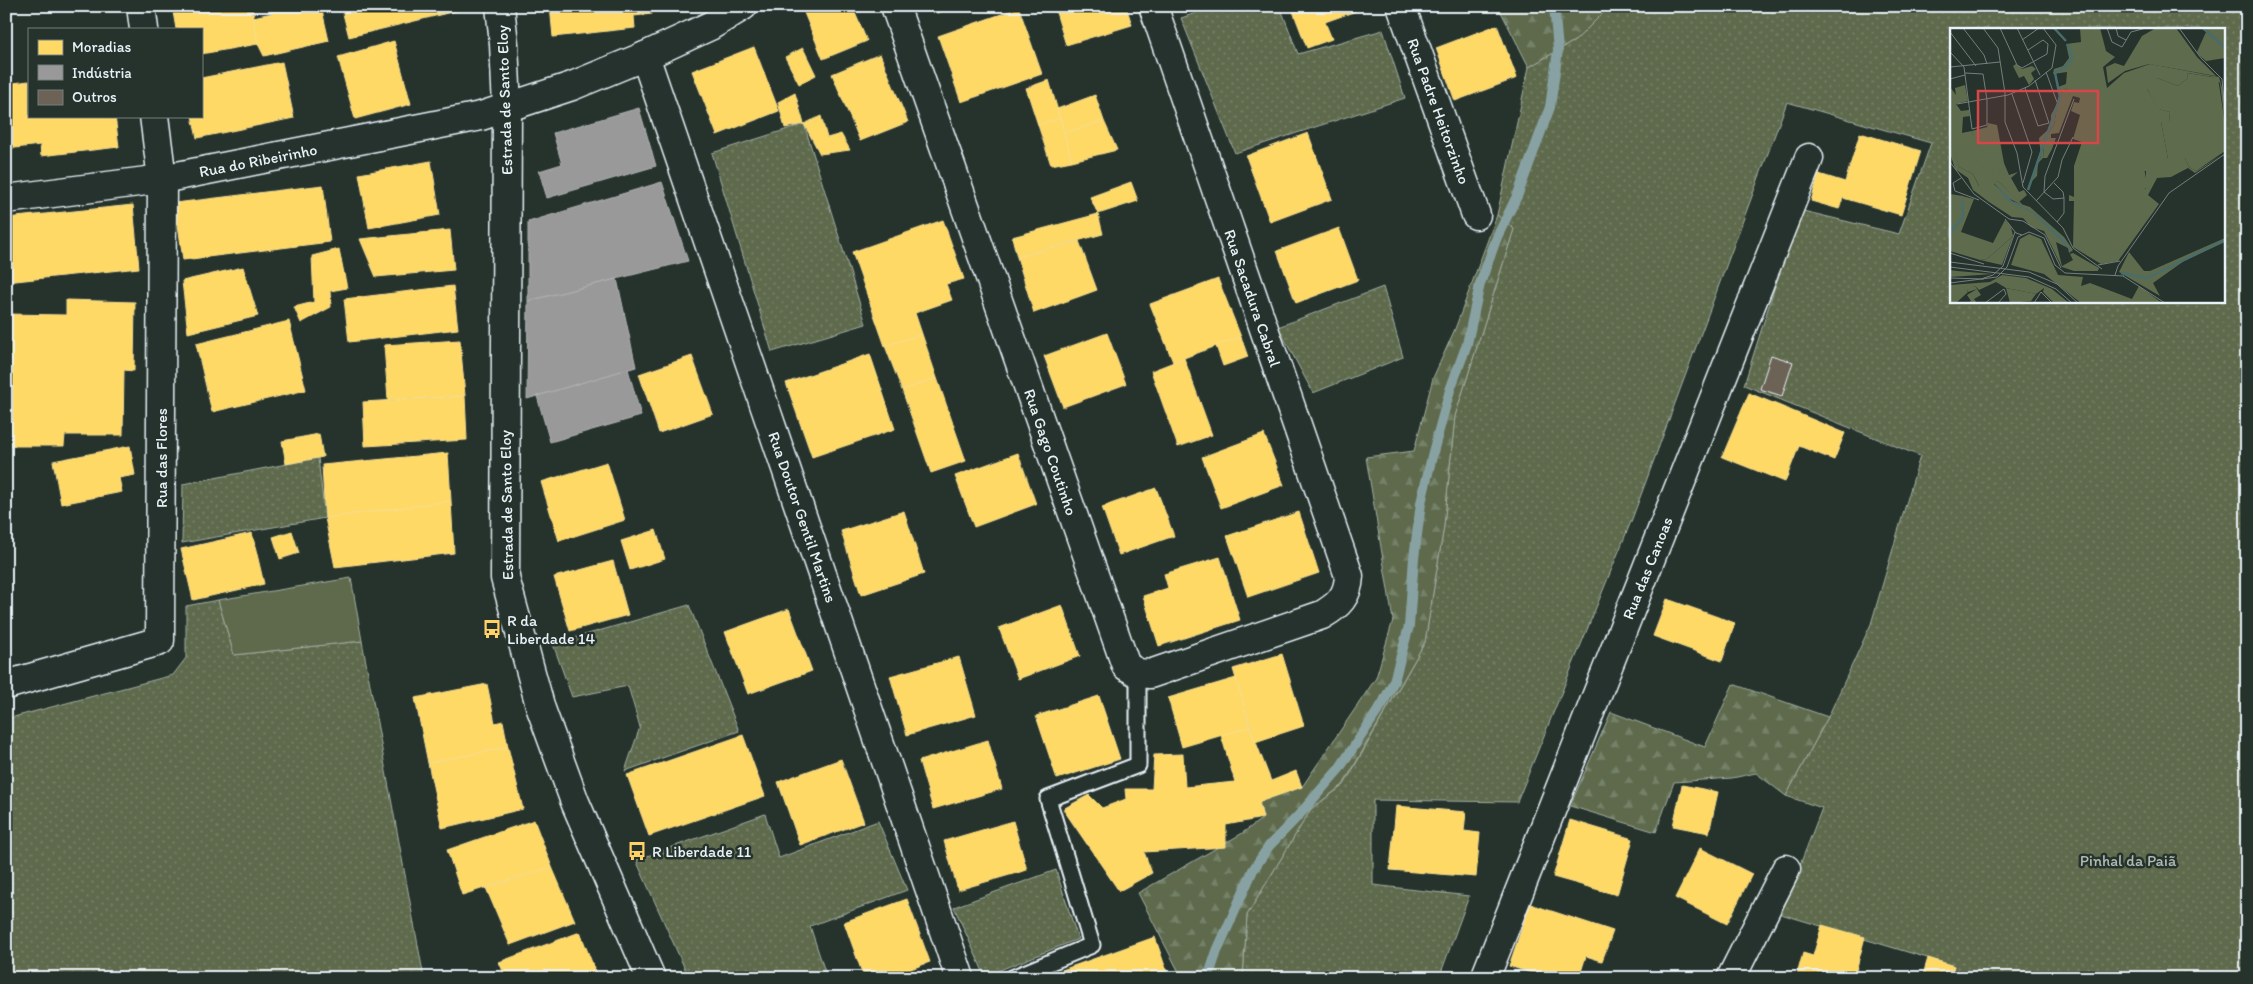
<svg xmlns="http://www.w3.org/2000/svg" width="2253" height="984" font-family="Itim,sans-serif">
  <style>
    .grass { fill: url(#grass-dots); stroke: #a3aea2; fill-rule: evenodd }
    .forest { fill: url(#forest-firs); stroke: #a3aea2 }
    .garden { fill: #5e6b4d; stroke: #a3aea2 }
    .homes { fill: #ffd966; stroke: #f8e092 }
    .industry { fill: #999; stroke: #b1b3b6 }
    .lines { fill: none; stroke-linecap: round; stroke-linejoin: round }
    .stream { stroke: #88a2a4; stroke-width: 10 }
    .building { fill: #6d6256; stroke: #e8f1f8 }
    .service-casing { stroke: #e8f1f8; stroke-width: 19 }
    .minor-casing { stroke: #e8f1f8; stroke-width: 31 }
    .secondary-casing { stroke: #e8f1f8; stroke-width: 31 }
    .service { stroke: #26332d; stroke-width: 15 }
    .minor { stroke: #26332d; stroke-width: 28 }
    .secondary { stroke: #26332d; stroke-width: 28 }
    .labels { text-anchor: middle; stroke-width: 5; stroke-linejoin: round; paint-order: stroke }
    .street-label { font-size: 16px; fill: #e8f1f8; stroke: #26332d }
    .poi-label { font-size: 16px; fill: #e8f1f8; stroke: #26332d; text-anchor: start }
    .park-label { font-size: 16px; fill: #b1bbb4; stroke: #26332d }
    .inset-river { fill: none; stroke: #486d6c; stroke-width: 2.5 }
    .inset-road { fill: none; stroke: #747f7e; stroke-width: 1 }
    .view { fill: #d94647; fill-opacity: 0.15; stroke: #d94647; stroke-width: 2.5 }
    .inset-edge { fill: none; stroke: #e8f1f8; stroke-width: 2.5 }
  </style>
  <defs>
    <pattern id="grass-dots" width="8" height="8" patternUnits="userSpaceOnUse" patternTransform="scale(1.25)"><rect width="8" height="8" fill="#5e6b4d"/><path d="M2 2h.1M6 6h.1" fill="none" stroke="#758167" stroke-width="1.8" stroke-linecap="round"/></pattern>
    <pattern id="forest-firs" width="22" height="20" patternUnits="userSpaceOnUse" patternTransform="scale(1.25)"><rect width="22" height="20" fill="#5e6b4d"/><path d="M5 1l3.5 6h-7zM16 11l3.5 6h-7z" fill="#758167"/></pattern>
  </defs>
  <rect width="100%" height="100%" fill="#26332d"/>
  <filter id="ink" filterUnits="userSpaceOnUse"><feTurbulence type="fractalNoise" baseFrequency=".02" numOctaves="2"/><feDisplacementMap in="SourceGraphic" scale="10" xChannelSelector="R" yChannelSelector="G"/><feConvolveMatrix kernelMatrix="1 2 1 2 8 2 1 2 1" color-interpolation-filters="sRGB"/></filter>
  <g filter="url(#ink)">
    <g class="grass">
      <path d="M 1217,6 L 1280,6 L 1298,54 L 1383,30 L 1405,98 L 1235,153 L 1181,18 Z"/>
      <path d="M 1610,6 L 2247,6 L 2247,978 L 1950,978 L 1954,966 L 1781,914 L 1822,808 L 1786,796 L 1828,717 L 1871,624 L 1920,456 L 1744,385 L 1799,210 L 1899,234 L 1931,143 L 1787,102 L 1632,519 L 1517,802 L 1373,800 L 1373,885 L 1469,896 L 1439,978 L 1243,978 L 1247,915 L 1311,809 L 1344,785 L 1425,642 L 1444,526 L 1455,416 L 1514,229 L 1497,215 L 1529,67 L 1576,40 ZM 1952,29 L 2224,29 L 2224,301 L 1952,301 Z"/>
      <path d="M 804,124 L 866,324 L 772,352 L 712,153 Z"/>
      <path d="M 1383,287 L 1403,357 L 1313,393 L 1278,327 Z"/>
      <path d="M 318,458 L 325,518 L 182,543 L 183,484 Z"/>
      <path d="M 218,600 L 234,655 L 362,641 L 424,978 L 6,978 L 6,719 L 173,675 L 186,658 L 186,606 Z"/>
      <path d="M 689,605 L 739,731 L 625,771 L 640,727 L 628,686 L 572,697 L 553,644 Z"/>
      <path d="M 765,814 L 779,858 L 878,821 L 907,890 L 810,926 L 827,978 L 689,978 L 636,860 Z"/>
      <path d="M 1056,870 L 1078,939 L 985,976 L 954,907 Z"/>
    </g>
    <g class="forest">
      <path d="M 1498,6 L 1610,6 L 1576,40 L 1529,67 Z"/>
      <path d="M 1497,215 L 1514,229 L 1455,416 L 1444,526 L 1425,642 L 1343,785 L 1311,809 L 1247,915 L 1243,978 L 1182,978 L 1138,893 L 1241,834 L 1263,818 L 1259,802 L 1302,787 L 1376,678 L 1393,620 L 1366,457 L 1414,451 L 1433,378 L 1455,329 Z"/>
      <path d="M 1733,684 L 1828,717 L 1786,796 L 1756,773 L 1732,778 L 1674,782 L 1656,832 L 1570,806 L 1611,712 L 1705,747 Z"/>
    </g>
    <path class="garden" d="M 351,578 L 362,641 L 234,655 L 218,600 Z"/>
    <g class="homes">
      <path d="M 172,6 L 252,6 L 258,44 L 201,54 L 201,29 L 176,29 Z"/>
      <path d="M 270,6 L 321,6 L 329,41 L 264,56 L 258,44 L 253,17 L 272,13 Z"/>
      <path d="M 341,6 L 463,6 L 464,9 L 349,37 Z"/>
      <path d="M 550,6 L 651,6 L 652,14 L 634,16 L 635,28 L 553,37 Z"/>
      <path d="M 807,6 L 852,6 L 867,41 L 823,59 L 802,8 Z"/>
      <path d="M 934,6 L 956,6 L 937,13 Z"/>
      <path d="M 1054,6 L 1126,6 L 1132,25 L 1066,45 Z"/>
      <path d="M 1291,6 L 1354,6 L 1356,11 L 1325,22 L 1332,39 L 1307,48 Z"/>
      <path d="M 1019,8 L 1042,74 L 961,102 L 938,36 Z"/>
      <path d="M 1497,25 L 1517,78 L 1455,101 L 1436,48 Z"/>
      <path d="M 394,41 L 411,104 L 355,119 L 338,57 Z"/>
      <path d="M 754,47 L 779,111 L 717,135 L 692,71 Z"/>
      <path d="M 803,48 L 816,75 L 799,84 L 785,57 Z"/>
      <path d="M 880,54 L 908,122 L 860,141 L 832,74 Z"/>
      <path d="M 282,62 L 294,118 L 197,138 L 192,116 L 201,116 L 201,78 Z"/>
      <path d="M 1049,80 L 1060,118 L 1038,125 L 1026,88 Z"/>
      <path d="M 29,81 L 29,116 L 115,116 L 119,147 L 41,156 L 40,145 L 7,149 L 6,84 Z"/>
      <path d="M 795,93 L 804,124 L 785,128 L 778,102 Z"/>
      <path d="M 1095,95 L 1104,121 L 1064,133 L 1057,109 Z"/>
      <path d="M 821,116 L 827,138 L 841,134 L 850,150 L 820,154 L 804,124 Z"/>
      <path d="M 1060,118 L 1072,161 L 1051,165 L 1038,125 Z"/>
      <path d="M 1104,121 L 1117,150 L 1072,161 L 1064,133 Z"/>
      <path d="M 1308,133 L 1332,199 L 1270,222 L 1246,156 Z"/>
      <path d="M 1860,133 L 1921,151 L 1901,215 L 1843,198 L 1839,209 L 1811,201 L 1819,174 L 1845,182 Z"/>
      <path d="M 431,161 L 440,215 L 369,228 L 359,174 Z"/>
      <path d="M 1131,182 L 1138,201 L 1098,214 L 1090,197 Z"/>
      <path d="M 323,185 L 330,242 L 183,260 L 175,203 Z"/>
      <path d="M 133,205 L 139,268 L 6,282 L 6,218 Z"/>
      <path d="M 1098,214 L 1103,234 L 1017,257 L 1012,237 Z"/>
      <path d="M 943,220 L 964,279 L 946,284 L 952,300 L 915,313 L 922,334 L 885,346 L 852,252 Z"/>
      <path d="M 1339,228 L 1358,280 L 1296,303 L 1277,251 Z"/>
      <path d="M 450,230 L 454,270 L 376,277 L 360,239 Z"/>
      <path d="M 1079,241 L 1097,290 L 1034,313 L 1017,257 Z"/>
      <path d="M 339,249 L 347,288 L 330,291 L 331,307 L 301,323 L 294,307 L 314,302 L 312,256 Z"/>
      <path d="M 243,267 L 258,316 L 188,333 L 182,281 Z"/>
      <path d="M 1218,279 L 1241,337 L 1173,362 L 1150,304 Z"/>
      <path d="M 453,286 L 458,329 L 349,342 L 344,299 Z"/>
      <path d="M 66,300 L 135,302 L 134,371 L 124,370 L 123,435 L 65,435 L 64,446 L 6,446 L 6,314 L 66,315 Z"/>
      <path d="M 289,321 L 306,390 L 212,412 L 196,344 Z"/>
      <path d="M 1107,333 L 1126,384 L 1063,407 L 1044,356 Z"/>
      <path d="M 922,334 L 937,378 L 902,390 L 885,346 Z"/>
      <path d="M 1241,337 L 1248,357 L 1223,366 L 1216,346 Z"/>
      <path d="M 460,340 L 465,396 L 388,400 L 384,345 Z"/>
      <path d="M 870,354 L 895,429 L 812,457 L 786,383 Z"/>
      <path d="M 692,356 L 713,414 L 659,433 L 639,374 Z"/>
      <path d="M 1184,358 L 1212,435 L 1178,447 L 1151,371 Z"/>
      <path d="M 937,378 L 966,461 L 931,473 L 902,390 Z"/>
      <path d="M 1749,393 L 1845,433 L 1834,460 L 1799,446 L 1785,482 L 1722,457 Z"/>
      <path d="M 465,396 L 467,440 L 365,446 L 363,402 Z"/>
      <path d="M 319,434 L 323,457 L 286,464 L 282,441 Z"/>
      <path d="M 1264,434 L 1284,485 L 1221,508 L 1202,457 Z"/>
      <path d="M 130,446 L 135,475 L 119,478 L 122,492 L 61,504 L 53,461 Z"/>
      <path d="M 448,453 L 451,501 L 325,518 L 322,465 Z"/>
      <path d="M 1018,453 L 1036,504 L 974,527 L 955,476 Z"/>
      <path d="M 607,462 L 625,520 L 559,541 L 541,482 Z"/>
      <path d="M 1156,488 L 1174,536 L 1119,555 L 1102,507 Z"/>
      <path d="M 451,501 L 454,553 L 335,567 L 325,518 Z"/>
      <path d="M 904,511 L 924,574 L 861,595 L 841,531 Z"/>
      <path d="M 1299,512 L 1319,573 L 1248,597 L 1227,536 Z"/>
      <path d="M 656,530 L 665,559 L 630,570 L 621,541 Z"/>
      <path d="M 292,531 L 299,553 L 280,559 L 273,537 Z"/>
      <path d="M 252,533 L 264,584 L 193,600 L 181,549 Z"/>
      <path d="M 1220,557 L 1240,620 L 1159,646 L 1143,596 L 1168,588 L 1164,574 Z"/>
      <path d="M 613,561 L 628,615 L 570,631 L 554,577 Z"/>
      <path d="M 1667,599 L 1735,623 L 1722,661 L 1653,636 Z"/>
      <path d="M 1062,605 L 1080,656 L 1018,679 L 999,628 Z"/>
      <path d="M 789,609 L 812,671 L 748,694 L 725,632 Z"/>
      <path d="M 1282,654 L 1304,726 L 1255,742 L 1233,669 Z"/>
      <path d="M 959,657 L 976,715 L 907,735 L 890,676 Z"/>
      <path d="M 1236,678 L 1250,727 L 1182,747 L 1168,698 Z"/>
      <path d="M 487,684 L 495,723 L 503,721 L 508,747 L 428,763 L 415,698 Z"/>
      <path d="M 1099,696 L 1120,759 L 1057,779 L 1036,716 Z"/>
      <path d="M 1250,727 L 1271,781 L 1296,771 L 1302,787 L 1259,802 L 1263,818 L 1226,825 L 1226,847 L 1144,852 L 1152,873 L 1119,891 L 1063,809 L 1089,795 L 1102,808 L 1126,799 L 1125,789 L 1152,789 L 1154,755 L 1183,754 L 1185,787 L 1235,782 L 1221,735 Z"/>
      <path d="M 743,735 L 765,796 L 649,836 L 627,775 Z"/>
      <path d="M 988,740 L 1002,789 L 933,809 L 919,761 Z"/>
      <path d="M 508,747 L 523,809 L 442,828 L 428,763 Z"/>
      <path d="M 841,759 L 864,822 L 800,845 L 778,782 Z"/>
      <path d="M 1682,785 L 1718,792 L 1709,833 L 1673,826 Z"/>
      <path d="M 1396,806 L 1466,812 L 1464,831 L 1480,833 L 1476,877 L 1390,870 Z"/>
      <path d="M 534,820 L 552,867 L 462,895 L 447,850 Z"/>
      <path d="M 1570,820 L 1633,839 L 1617,895 L 1553,877 Z"/>
      <path d="M 1013,821 L 1027,870 L 958,890 L 944,841 Z"/>
      <path d="M 1700,848 L 1752,874 L 1727,924 L 1675,898 Z"/>
      <path d="M 552,867 L 575,921 L 510,945 L 486,888 Z"/>
      <path d="M 907,899 L 930,962 L 886,978 L 864,978 L 844,922 Z"/>
      <path d="M 1530,904 L 1613,931 L 1602,961 L 1586,956 L 1579,978 L 1537,978 L 1538,975 L 1509,966 Z"/>
      <path d="M 1822,925 L 1865,937 L 1854,978 L 1796,978 L 1803,953 L 1813,956 Z"/>
      <path d="M 580,932 L 598,978 L 506,978 L 499,962 Z"/>
      <path d="M 1155,937 L 1169,978 L 1049,978 L 1048,975 Z"/>
      <path d="M 1928,958 L 1954,966 L 1950,978 L 1922,978 Z"/>
    </g>
    <g class="industry">
      <path d="M 639,108 L 656,166 L 547,198 L 539,171 L 562,164 L 553,133 Z"/>
      <path d="M 662,182 L 688,261 L 528,301 L 528,222 Z"/>
      <path d="M 617,279 L 636,367 L 527,399 L 528,301 Z"/>
      <path d="M 628,369 L 641,416 L 550,442 L 537,396 Z"/>
    </g>
    <g class="lines">
      <path class="stream" d="M 1208,978 L 1217,951 L 1253,870 L 1269,846 L 1300,814 L 1339,769 L 1383,703 L 1394,681 L 1409,626 L 1414,558 L 1421,503 L 1433,452 L 1450,390 L 1467,344 L 1480,284 L 1497,237 L 1518,194 L 1550,107 L 1558,50 L 1554,6"/>
    </g>
    <path class="building" d="M 1771,355 L 1793,362 L 1782,396 L 1760,389 Z"/>
    <g class="lines">
      <g class="service-casing">
        <path id="service" d="M 1012,978 L 1092,945 L 1048,799 L 1138,765 L 1138,673"/>
      </g>
      <g class="minor-casing">
        <g id="minor">
          <path d="M 141,6 L 144,29"/>
          <path d="M 895,6 L 1126,666 L 1138,673 L 1150,674 L 1322,615 C 1339,605 1348,596 1349,576 L 1153,6"/>
          <path d="M 1401,6 L 1476,215"/>
          <path d="M 645,56 L 960,978"/>
          <path d="M 6,199 L 162,179 L 481,116 L 572,86 L 645,56 L 710,26 L 743,6"/>
          <path d="M 6,685 L 160,641 L 162,179 L 154,116"/>
          <path d="M 1485,978 L 1809,158"/>
          <path d="M 1731,978 L 1786,869"/>
        </g>
      </g>
      <g class="secondary-casing">
        <path id="secondary" d="M 500,6 L 504,44 L 507,107 L 505,578 L 541,709 L 575,802 L 651,978"/>
      </g>
      <use href="#service" class="service"/>
      <use href="#minor" class="minor"/>
      <use href="#secondary" class="secondary"/>
    </g>
  </g>
  <defs>
    <g id="bus-bare" transform="scale(1.5)"><path d="M-5-6H5V4H4V6H2V4H-2V6H-4V4H-5ZM-3.5-4V0h7V-4ZM-3.5 1.2v1.5H-2V1.2ZM2 1.2v1.5H3.5V1.2Z" fill="#ffd166" stroke="#26332d" stroke-width="2.5" paint-order="stroke"/></g>
  </defs>
  <g fill-rule="evenodd">
    <use href="#bus-bare" x="492" y="629"/>
    <use href="#bus-bare" x="637" y="851"/>
  </g>
  <g class="labels">
    <g class="street-label">
      <text transform="translate(504 100) rotate(-92)" y="6">Estrada de Santo Eloy</text>
      <text transform="translate(1439 111) rotate(70)" y="6">Rua Padre Heitorzinho</text>
      <text transform="translate(258 160) rotate(-11)" y="6">Rua do Ribeirinho</text>
      <text transform="translate(1253 298) rotate(71)" y="6">Rua Sacadura Cabral</text>
      <text transform="translate(1051 452) rotate(71)" y="6">Rua Gago Coutinho</text>
      <text transform="translate(161 458) rotate(-90)" y="6">Rua das Flores</text>
      <text transform="translate(506 505) rotate(-91)" y="6">Estrada de Santo Eloy</text>
      <text transform="translate(803 517) rotate(71)" y="6">Rua Doutor Gentil Martins</text>
      <text transform="translate(1647 568) rotate(-68)" y="6">Rua das Canoas</text>
    </g>
    <g class="poi-label">
      <text x="507" y="626">R da<tspan x="507" dy="18">Liberdade 14</tspan></text>
      <text x="652" y="857">R Liberdade 11</text>
    </g>
    <g class="park-label">
      <text x="2128" y="866">Pinhal da Paiã</text>
    </g>
  </g>
  <g transform="translate(1950 28)">
    <rect width="275" height="275" fill="#26332d"/>
    <path d="M 130,0 L 150,0 L 156,23 L 165,29 L 153,39 L 157,60 L 174,45 L 200,36 L 269,49 L 273,63 L 275,96 L 270,55 L 263,49 L 237,45 L 238,50 L 228,58 L 207,50 L 197,61 L 209,81 L 220,84 L 219,94 L 211,94 L 218,131 L 235,130 L 239,139 L 246,143 L 275,125 L 245,145 L 238,140 L 221,149 L 207,150 L 198,167 L 209,176 L 168,233 L 151,236 L 123,219 L 124,173 L 119,173 L 119,167 L 124,169 L 124,138 L 132,114 L 123,111 L 130,87 L 121,83 L 124,74 L 129,75 L 130,70 L 123,68 L 109,105 L 101,106 L 101,110 L 106,110 L 102,121 L 97,130 L 93,130 L 94,111 L 104,97 L 109,66 L 117,60 L 121,39 L 116,16 L 131,14 ZM 196,143 L 196,161 L 167,148 L 174,144 ZM 66,36 L 72,41 L 82,38 L 86,41 L 81,45 L 84,51 L 79,57 L 74,48 L 69,50 L 63,38 ZM 15,57 L 18,73 L 6,76 L 11,83 L 19,82 L 20,88 L 13,89 L 12,105 L 23,111 L 1,108 L 9,139 L 23,146 L 29,158 L 22,103 L 37,99 L 38,95 L 47,97 L 54,135 L 59,147 L 68,144 L 61,150 L 69,164 L 74,162 L 77,167 L 69,174 L 48,153 L 44,156 L 62,173 L 80,179 L 114,209 L 123,222 L 119,225 L 118,220 L 106,214 L 112,238 L 123,232 L 120,226 L 123,225 L 149,240 L 148,243 L 124,243 L 112,239 L 94,203 L 81,199 L 73,190 L 62,189 L 39,174 L 23,162 L 18,150 L 5,141 L 0,125 L 0,59 L 6,67 L 5,60 ZM 0,166 L 13,168 L 14,183 L 10,196 L 0,206 ZM 79,206 L 91,211 L 108,247 L 133,249 L 131,258 L 140,255 L 182,271 L 189,258 L 212,275 L 131,275 L 94,246 L 61,237 L 70,211 ZM 63,208 L 52,237 L 30,232 L 37,231 ZM 275,210 L 275,214 L 234,233 L 203,255 L 210,268 L 169,244 L 179,224 L 194,243 L 200,243 ZM 0,242 L 7,243 L 43,246 L 0,249 ZM 52,247 L 76,250 L 102,261 L 119,275 L 104,275 L 93,264 L 94,260 L 86,266 L 56,260 L 46,254 L 29,262 L 25,258 L 17,262 L 18,264 L 6,275 L 0,275 L 0,257 L 40,254 Z" fill="#5e6b4d" fill-rule="evenodd"/>
    <path d="M 206,0 L 226,0 L 247,29 L 266,48 L 199,36 L 175,43 L 158,55 L 156,39 L 165,35 L 174,38 L 192,8 ZM 119,30 L 122,31 L 121,39 L 125,40 L 125,55 L 121,63 L 117,60 L 109,66 L 108,59 L 116,56 L 117,44 L 103,46 L 104,41 L 113,38 ZM 237,45 L 268,50 L 275,96 L 275,123 L 246,143 L 239,139 L 235,130 L 229,134 L 218,131 L 211,94 L 219,94 L 220,84 L 208,81 L 196,59 L 199,52 L 207,50 L 228,58 L 238,50 ZM 108,74 L 104,97 L 94,111 L 93,130 L 88,135 L 87,148 L 82,153 L 87,132 L 91,129 L 89,110 L 101,99 L 101,87 ZM 184,138 L 194,140 L 196,150 L 201,154 L 199,159 L 194,161 L 167,150 L 167,147 ZM 25,258 L 31,267 L 24,271 L 27,275 L 18,275 L 21,273 L 17,267 L 27,261 L 18,264 L 17,261 Z" fill="#5e6b4d"/>
    <path d="M 22,103 L 24,112 L 51,144 L 32,163 L 23,146 L 9,139 L 1,113 L 1,107 ZM 12,168 L 24,171 L 11,204 L 43,215 L 55,192 L 61,199 L 63,208 L 37,231 L 30,232 L 0,223 L 0,206 L 14,189 ZM 56,260 L 86,266 L 81,273 L 60,275 Z" fill="#5e6b4d"/>
    <path d="M 255,0 L 275,0 L 275,17 L 270,16 ZM 256,4 L 275,20 L 275,30 L 256,33 L 250,28 L 247,24 ZM 28,125 L 45,145 L 41,149 L 23,128 ZM 48,153 L 72,176 L 72,177 L 58,170 L 44,155 ZM 195,174 L 203,184 L 183,203 L 172,183 Z" fill="#5e6b4d"/>
    <path d="M 43,154 L 62,173 L 86,186 L 113,211 L 122,224 L 84,186 L 58,173 Z" fill="#486d6c"/>
    <path class="inset-river" d="M 104,0 L 116,13M 253,0 L 275,19M 78,162 L 110,69 L 105,45 L 117,38 L 122,29 L 118,16M 0,205 L 13,189 L 12,172M 171,245 L 197,250 L 275,212"/>
    <path class="inset-road" d="M 13,0 L 34,27 L 37,36M 33,0 L 48,20 L 55,65 L 55,94 L 67,125 L 73,159 L 113,200 L 123,220 L 152,241M 50,0 L 67,37 L 72,40 L 97,26 L 98,16 L 93,12 L 78,22M 67,0 L 90,47M 157,0 L 162,14 L 172,19 L 181,4 L 196,0M 166,0 L 168,8 L 176,12M 229,0 L 251,30 L 272,51 L 275,86M 0,4 L 26,38M 72,12 L 89,0M 0,24 L 14,39 L 22,101 L 37,97 L 37,72 L 33,46 L 15,45M 0,39 L 50,34M 96,44 L 107,74M 0,51 L 15,47M 75,60 L 88,98 L 99,95 L 85,52M 62,66 L 82,124 L 73,155M 7,76 L 58,67 L 79,58 L 102,40 L 106,17 L 93,0M 0,134 L 24,166 L 59,191 L 73,193 L 95,207 L 111,240M 11,150 L 3,155 L 5,163 L 29,172M 104,155 L 113,164 L 114,170 L 114,185 L 107,194M 94,164 L 95,148 L 124,71M 94,164 L 103,171 L 114,170M 86,173 L 108,149 L 112,132 L 123,109M 55,191 L 66,205 L 72,207M 0,225 L 34,236M 0,234 L 79,244 L 107,256 L 128,275M 148,237 L 170,233M 0,239 L 79,249 L 106,261 L 122,275M 165,247 L 168,238 L 219,165 L 275,126M 173,248 L 215,275M 0,250 L 34,251M 31,251 L 43,247 L 53,238 L 65,204M 0,255 L 47,249 L 57,239 L 68,209 L 79,204 L 94,210 L 105,237 L 115,245 L 174,248M 35,275 L 54,261 L 56,266 L 48,275M 84,275 L 91,264 L 102,275"/>
    <path class="view" d="M 28,63 L 148,63 L 148,115 L 28,115 Z"/>
    <rect width="275" height="275" class="inset-edge"/>
  </g>
  <rect width="2253" height="984" fill="none" stroke="#26332d" stroke-width="25"/>
  <rect x="12" y="12" width="2228" height="959" fill="none" stroke="#e8f1f8" stroke-width="2" filter="url(#ink)"/>
  <rect x="28" y="28" width="175" height="90" fill="#26332d" stroke="#747f7e"/>
  <rect x="38" y="40" width="25" height="15" fill="#ffd966" stroke="#747f7e"/>
  <text x="72" y="52" font-size="15" fill="#e8f1f8">Moradias</text>
  <rect x="38" y="65" width="25" height="15" fill="#999999" stroke="#747f7e"/>
  <text x="72" y="78" font-size="15" fill="#e8f1f8">Indústria</text>
  <rect x="38" y="90" width="25" height="15" fill="#6d6256" stroke="#747f7e"/>
  <text x="72" y="102" font-size="15" fill="#e8f1f8">Outros</text>
</svg>
